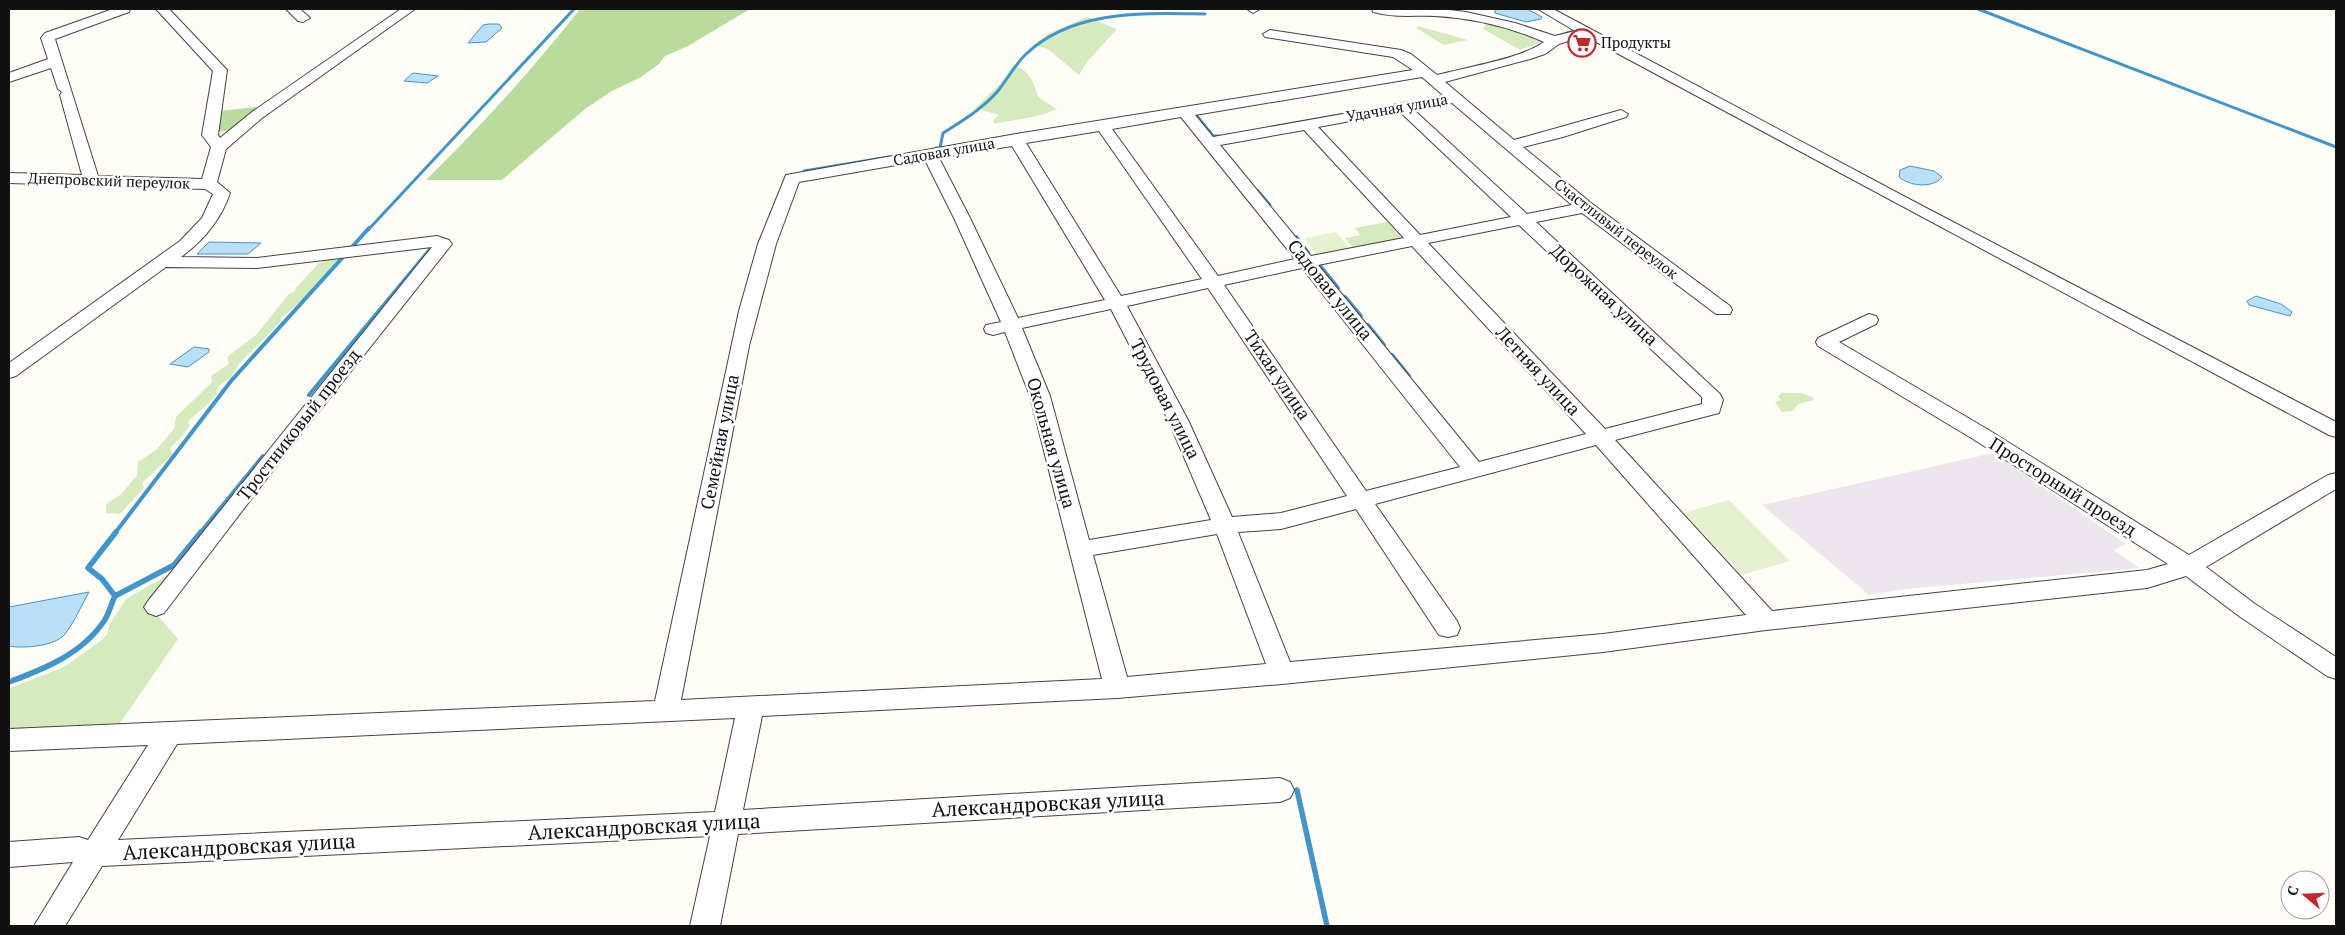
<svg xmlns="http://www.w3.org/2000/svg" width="2345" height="935" font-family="'PT Serif',serif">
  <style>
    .industrial { fill: #eee6ef }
    .green { fill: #d5ebbd }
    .forest { fill: #b9dc9c }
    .pitch { fill: #e6f2cf }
    .water { fill: #b9e0f7; stroke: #3f96cf }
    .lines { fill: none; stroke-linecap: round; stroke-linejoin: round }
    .stream-far2 { stroke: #3f96cf; stroke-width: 3 }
    .stream-far1 { stroke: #3f96cf; stroke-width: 4 }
    .stream { stroke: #3f96cf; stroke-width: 5.5 }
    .minor-casing { stroke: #444; stroke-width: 2 }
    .minor { fill: #fff; fill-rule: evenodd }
    .labels { text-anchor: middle; stroke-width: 5; stroke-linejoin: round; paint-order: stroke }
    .far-poi-label { font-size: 15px; fill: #111; stroke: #fff; text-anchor: start }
    .far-street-label { font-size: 15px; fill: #111; stroke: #fff }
    .street-label { font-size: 18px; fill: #111; stroke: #fff }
    .near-street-label { font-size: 21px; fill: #111; stroke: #fff }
  </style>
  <rect width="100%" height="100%" fill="#fffdf5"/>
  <path class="industrial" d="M 1993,453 L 2126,544 L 2114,550 L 2139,568 L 1906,589 L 1869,595 L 1762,505 Z"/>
  <g class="green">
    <path d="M 1087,17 L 1117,29 L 1086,63 L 1079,75 L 1048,49 L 1034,45 L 1048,34 Z"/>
    <path d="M 1486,24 L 1496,26 L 1498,24 L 1544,41 L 1520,50 L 1483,29 Z"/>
    <path d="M 1418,26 L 1468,40 L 1444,45 L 1416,28 Z"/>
    <path d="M 1013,66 C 1028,68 1035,84 1038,97 L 1057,109 C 1038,118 1015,119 994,124 L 993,120 L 999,115 L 975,108 L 999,85 Z"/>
    <path d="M 1387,222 L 1402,238 L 1353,248 L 1345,238 L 1360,235 L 1355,228 Z"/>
    <path d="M 336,256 L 341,258 C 321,278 304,301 281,318 L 280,322 L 239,364 L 231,377 L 218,387 C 217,401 197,411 188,422 L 190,425 L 184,434 L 170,448 L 173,454 L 142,483 L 144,488 L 120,514 L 106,513 L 106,505 C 110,500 115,499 120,495 C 126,490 130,482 137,476 L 138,462 L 156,450 L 174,429 L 176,417 L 212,382 L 211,376 L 229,364 L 227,357 L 256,335 L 288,295 L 296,290 L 295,289 L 319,263 Z"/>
    <path d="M 1782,393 L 1801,393 L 1812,397 L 1814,400 L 1798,404 L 1793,411 L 1782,412 L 1775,402 L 1781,400 L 1778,396 Z"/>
    <path d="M 174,571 L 151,608 L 178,639 L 120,723 L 9,731 L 10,688 L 64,667 L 99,642 L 107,635 L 109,625 L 126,599 Z"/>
  </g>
  <g class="forest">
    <path d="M 580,9 L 750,9 L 688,46 L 665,56 L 659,64 L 641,77 L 612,91 L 585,109 L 502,180 L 426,180 C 481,126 533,69 580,9 Z"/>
    <path d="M 264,106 L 234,130 L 216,132 L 220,111 Z"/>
  </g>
  <g class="pitch">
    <path d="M 1336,232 L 1349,248 L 1317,255 L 1304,238 Z"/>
    <path d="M 1729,500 L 1790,561 L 1742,575 L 1683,513 Z"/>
  </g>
  <g class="water">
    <path d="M 1495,9 L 1527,9 L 1542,17 L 1541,19 L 1526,22 L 1495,13 Z"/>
    <path d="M 489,24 L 499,24 L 502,28 L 486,42 L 468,43 L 483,25 Z"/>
    <path d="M 413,73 L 438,76 L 427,83 L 404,81 Z"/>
    <path d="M 1910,166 L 1934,171 L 1942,177 C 1933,189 1909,186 1899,177 L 1900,170 Z"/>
    <path d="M 209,242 L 261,243 L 248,254 L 197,254 Z"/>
    <path d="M 2256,296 L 2281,304 L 2292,312 L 2290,316 L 2249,305 L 2247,301 Z"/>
    <path d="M 194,347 L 209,349 L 209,352 L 188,367 L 170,364 Z"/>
    <path d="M 89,592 C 81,606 75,621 65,634 C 56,646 23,649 9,646 L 9,607 Z"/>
  </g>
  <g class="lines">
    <g class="stream-far2">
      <path d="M 1978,9 L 2336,147"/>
      <path d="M 1558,36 L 1574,31 L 1573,29"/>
      <path d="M 1197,116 L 1213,136 L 1219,136"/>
      <path d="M 936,148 L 940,148 L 943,133 C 962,121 982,109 997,92 C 1007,80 1014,66 1025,55 C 1072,9 1144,13 1205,14"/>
      <path d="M 804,171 L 889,157"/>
      <path d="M 1258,191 L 1270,205"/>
      <path d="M 368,230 L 574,9"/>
    </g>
    <g class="stream-far1">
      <path d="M 1296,237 L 1308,253"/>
      <path d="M 352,247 L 369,228"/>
      <path d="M 1321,267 L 1338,288"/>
      <path d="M 1345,297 L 1361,316"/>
      <path d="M 1368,325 L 1384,345"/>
      <path d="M 1392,355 L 1409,376"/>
      <path d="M 309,395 L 432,247"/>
      <path d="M 115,533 L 231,381 L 344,256"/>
      <path d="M 200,533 L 263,456"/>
    </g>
    <g class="stream">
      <path d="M 115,596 L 174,565 L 201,532"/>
      <path d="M 9,682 C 44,669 82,654 104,621 C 109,614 111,604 115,596 L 102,579 L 88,568 L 116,532"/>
      <path d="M 1297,790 L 1327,926"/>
    </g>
    <g class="minor-casing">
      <g id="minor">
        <path d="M 113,9 L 130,9 L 129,12 L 55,39 L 98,176 L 202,179 L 211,147 L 202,135 L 213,71 L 156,9 L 169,9 L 227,70 L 218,135 L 220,138 L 252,112 L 401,9 L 415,9 L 262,118 L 226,149 L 217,182 L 230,193 C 221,220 203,241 181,257 L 257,258 L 437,236 L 449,240 L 452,244 L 291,447 L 164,613 L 156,616 L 148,613 L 144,607 L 148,601 L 432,247 L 257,268 L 166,267 L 16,376 L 9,378 L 9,363 L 180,241 L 202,218 L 213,194 L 205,189 L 9,183 L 9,173 L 82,175 L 60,95 L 62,92 L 58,89 L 51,68 L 9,82 L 9,73 L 48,59 L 41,38 L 45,33 Z"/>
        <path d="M 286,9 L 300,9 L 310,18 L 303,22 L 298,21 Z"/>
        <path d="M 1247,9 L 1260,9 L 1253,13 Z"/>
        <path d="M 1372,9 L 1441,9 L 1466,12 L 1515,23 L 1555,36 L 1575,31 L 1538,9 L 1553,9 L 1911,200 L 2336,422 L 2336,437 L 2329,435 L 1585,36 L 1559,44 L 1545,54 L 1530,59 L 1445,82 L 1514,140 L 1621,110 L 1628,114 L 1626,117 L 1563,137 L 1523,147 L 1591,203 L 1730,306 L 1732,310 L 1730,314 L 1716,314 L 1582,213 L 1536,222 L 1720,394 L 1723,400 L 1719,413 L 1615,440 L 1772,611 L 2147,570 L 2168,564 L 1973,439 L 1818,346 L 1816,342 L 1818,338 L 1869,314 L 1876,316 L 1878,320 L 1876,324 L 1839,342 L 1987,429 L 2189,555 L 2328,475 L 2336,473 L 2336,489 L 2206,567 L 2255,604 L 2336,657 L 2336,679 L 2327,676 L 2239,616 L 2186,576 L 2147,588 L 1766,630 L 1603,652 L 1282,684 L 1117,698 L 762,716 L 743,810 L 1280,778 L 1290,782 L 1294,790 L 1290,798 L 1280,802 L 738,834 L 720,926 L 690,926 L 710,836 L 102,866 L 65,926 L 34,926 L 73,862 L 9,867 L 9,842 L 79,837 L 88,840 L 148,745 L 9,751 L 9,729 L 655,701 L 739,311 L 758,244 L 786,175 L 1016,134 L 1413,70 L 1393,57 L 1265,37 L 1263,34 L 1270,30 L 1401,50 L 1411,54 L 1437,75 C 1467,67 1520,59 1544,42 C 1510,27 1472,18 1435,16 C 1414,15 1394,18 1373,12 ZM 1422,77 L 1444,96 L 1213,137 L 1195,115 ZM 1452,103 L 1572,205 L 1527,214 L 1414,110 ZM 1400,112 L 1511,217 L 1420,235 L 1318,127 ZM 1181,117 L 1295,259 L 1218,276 L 1112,129 ZM 1304,130 L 1404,238 L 1311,256 L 1220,145 ZM 1099,131 L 1202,279 L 1121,296 L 1026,143 ZM 1012,146 L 1105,300 L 1018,318 L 970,218 L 939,158 ZM 925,160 L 954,218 L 1001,322 L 986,325 L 984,329 L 986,333 L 993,335 L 1005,332 L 1030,396 L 1102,679 L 681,700 L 749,346 L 776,244 L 799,182 ZM 1519,225 L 1702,397 L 1702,404 L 1605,429 L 1428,243 ZM 1412,246 L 1586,434 L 1479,462 L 1318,265 ZM 1302,268 L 1460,467 L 1366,491 L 1224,285 ZM 1208,288 L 1347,496 L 1281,513 L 1232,517 L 1189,422 L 1127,306 ZM 1111,309 L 1169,422 L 1211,520 L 1089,540 L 1050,396 L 1022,328 ZM 1596,445 L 1746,615 L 1603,634 L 1290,662 L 1238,532 L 1281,529 L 1356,509 L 1439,635 L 1448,637 L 1457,635 L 1460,628 L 1457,621 L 1375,504 ZM 1217,534 L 1266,664 L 1127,677 L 1093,555 ZM 735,718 L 715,812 L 118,840 L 177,744 Z"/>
      </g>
    </g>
    <use href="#minor" class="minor"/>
  </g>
  <defs>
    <g id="supermarket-ring" transform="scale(1.4375)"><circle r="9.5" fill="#fff" stroke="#c4262e" stroke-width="1.5"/><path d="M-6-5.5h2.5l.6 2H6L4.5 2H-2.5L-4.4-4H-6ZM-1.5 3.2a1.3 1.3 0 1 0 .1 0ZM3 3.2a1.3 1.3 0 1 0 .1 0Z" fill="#c4262e"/></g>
  </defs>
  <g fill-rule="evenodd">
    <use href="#supermarket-ring" x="1582" y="43"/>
  </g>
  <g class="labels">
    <g class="far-poi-label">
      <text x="1601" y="48">Продукты</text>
    </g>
    <g class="far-street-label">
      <text transform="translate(1397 108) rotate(-10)" y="5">Удачная улица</text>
      <text transform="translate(944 152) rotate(-10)" y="5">Садовая улица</text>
      <text transform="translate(109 181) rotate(2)" y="5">Днепровский переулок</text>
      <text transform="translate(1616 229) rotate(38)" y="5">Счастливый переулок</text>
    </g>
    <g class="street-label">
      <text transform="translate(1330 290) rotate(51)" y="6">Садовая улица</text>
      <text transform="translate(1604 295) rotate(43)" y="6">Дорожная улица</text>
      <text transform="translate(1538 371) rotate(47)" y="6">Летняя улица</text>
      <text transform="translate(1277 375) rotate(56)" y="6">Тихая улица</text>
      <text transform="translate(1165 399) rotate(63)" y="6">Трудовая улица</text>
      <text transform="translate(299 425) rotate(-52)" y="6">Тростниковый проезд</text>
      <text transform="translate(720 442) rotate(-79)" y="6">Семейная улица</text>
      <text transform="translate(1051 443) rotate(74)" y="6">Окольная улица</text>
      <text transform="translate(2063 487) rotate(32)" y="6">Просторный проезд</text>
    </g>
    <g class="near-street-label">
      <text transform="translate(1048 804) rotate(-3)" y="7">Александровская улица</text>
      <text transform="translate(644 827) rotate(-3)" y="7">Александровская улица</text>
      <text transform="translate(239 847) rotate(-3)" y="7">Александровская улица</text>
    </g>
  </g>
  <rect width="2345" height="935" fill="none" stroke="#111111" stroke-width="20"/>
  <g transform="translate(2305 895) rotate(289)"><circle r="24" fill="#ffffff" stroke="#a0a0a0"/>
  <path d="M0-4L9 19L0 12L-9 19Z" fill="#c4262e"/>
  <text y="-8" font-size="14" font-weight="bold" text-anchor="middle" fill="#111111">С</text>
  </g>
</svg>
